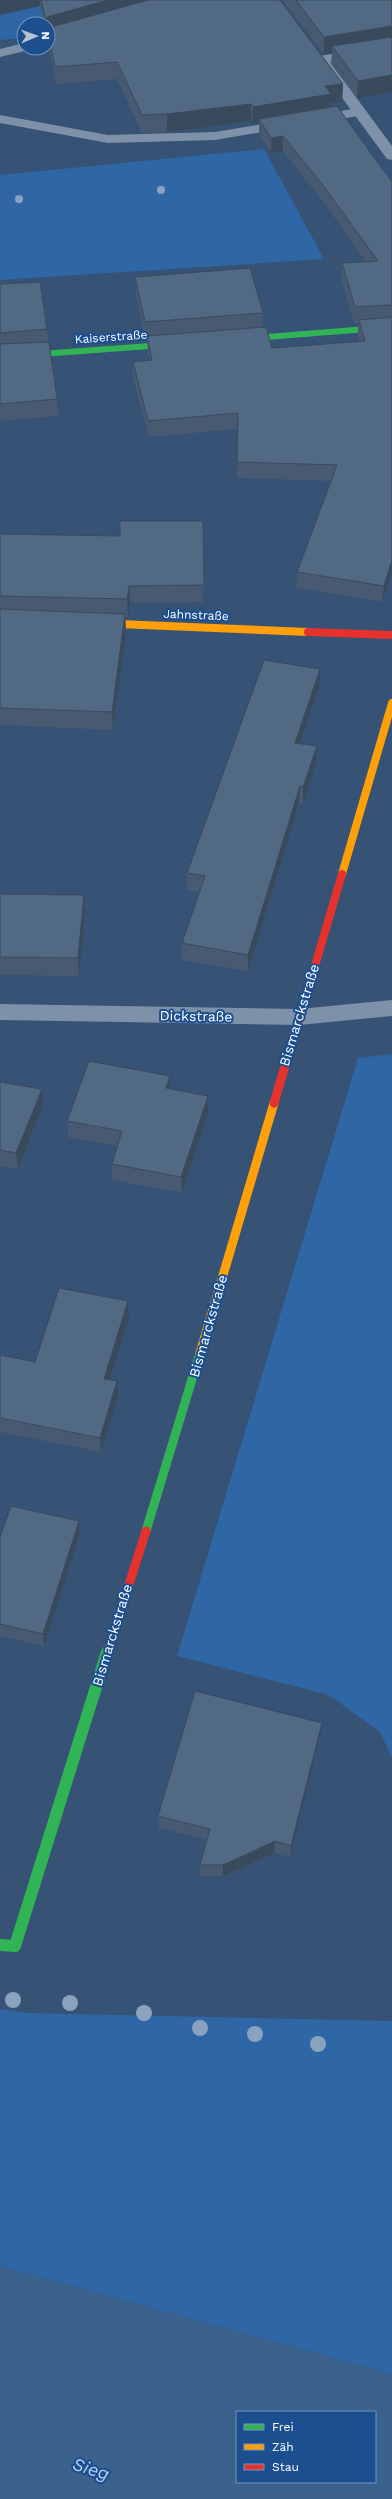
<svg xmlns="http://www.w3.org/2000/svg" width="392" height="2499" font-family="'Work Sans',sans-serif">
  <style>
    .green { fill: #2f66a5 }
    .water { fill: #3b618d; fill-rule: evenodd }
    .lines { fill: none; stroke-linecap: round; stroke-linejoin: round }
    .lane { fill: #7d92a8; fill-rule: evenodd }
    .street { fill: #7d92a8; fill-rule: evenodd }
    .fast-far2 { stroke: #30b455; stroke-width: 6 }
    .fast-far1 { stroke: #30b455; stroke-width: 9 }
    .fast { stroke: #30b455; stroke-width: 12 }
    .slow-far1 { stroke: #ff9f0a; stroke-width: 8 }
    .slow { stroke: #ff9f0a; stroke-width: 9 }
    .jam-far1 { stroke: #e5322d; stroke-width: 8 }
    .jam { stroke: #e5322d; stroke-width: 9 }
    .tree { fill: #8aa2be }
    .wall { fill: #475a72 }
    .shaded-wall { fill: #394a5c }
    .building { fill: #526984; stroke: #394a5c }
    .labels { text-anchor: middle; stroke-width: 4; stroke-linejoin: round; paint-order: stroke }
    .far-street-label { font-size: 12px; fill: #fff; stroke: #1b4f8f }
    .street-label { font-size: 14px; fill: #fff; stroke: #1b4f8f }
    .near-water-label { font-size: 18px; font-style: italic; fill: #b5d3f5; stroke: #1b4f8f }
  </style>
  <rect width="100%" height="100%" fill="#365274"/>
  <g class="green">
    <path d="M 0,0 L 45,2 L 48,24 L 24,24 L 24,38 L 0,40 Z"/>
    <path d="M 264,149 L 324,259 L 0,280 L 0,175 Z"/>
    <path d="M 392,1054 L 392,1758 L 380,1732 L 329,1695 L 177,1656 L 358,1058 Z"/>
    <path d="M 0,2009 L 28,2013 L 392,2021 L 392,2374 L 0,2266 Z"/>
  </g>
  <path class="water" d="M 0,2266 L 392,2374 L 392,2499 L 0,2499 ZM 237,2412 L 375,2412 L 375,2482 L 237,2482 Z"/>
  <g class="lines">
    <g class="lane">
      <path d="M 24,43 L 24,48 L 30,48 L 29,50 L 0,57 L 0,49 Z"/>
      <path d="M 392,44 L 392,52 L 320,64 L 313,60 L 320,56 Z"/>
      <path d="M 359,108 L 364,109 L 366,112 L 364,115 L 215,140 L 108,143 L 0,123 L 0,115 L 108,135 L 215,132 Z"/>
    </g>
    <g class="street">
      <path d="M 325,61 L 330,62 L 392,146 L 392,160 L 387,159 L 318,65 Z"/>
      <path d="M 392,1000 L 392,1016 L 299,1025 L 0,1020 L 0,1004 L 299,1009 Z"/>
    </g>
    <g class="fast-far2">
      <path d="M 240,339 L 392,327"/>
      <path d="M 0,357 L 177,344"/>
    </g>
    <g class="fast-far1">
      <path d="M 146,1531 L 200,1353"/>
      <path d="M 107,1653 L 109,1647"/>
    </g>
    <path class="fast" d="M 0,1945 L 15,1946 L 107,1652"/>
    <g class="slow-far1">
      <path d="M 95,623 L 308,632"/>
      <path d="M 342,874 L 392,703"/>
    </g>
    <path class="slow" d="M 200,1353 L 274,1103"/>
    <g class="jam-far1">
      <path d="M 308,632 L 392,635"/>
      <path d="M 312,976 L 342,874"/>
    </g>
    <g class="jam">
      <path d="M 274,1103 L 312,975"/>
      <path d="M 109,1647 L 146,1531"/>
    </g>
  </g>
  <g class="tree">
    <circle cx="161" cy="190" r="4"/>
    <circle cx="19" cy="199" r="4"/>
    <circle cx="13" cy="2000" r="8"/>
    <circle cx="70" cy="2003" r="8"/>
    <circle cx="144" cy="2013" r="8"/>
    <circle cx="200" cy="2028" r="8"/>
    <circle cx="255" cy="2034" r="8"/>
    <circle cx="318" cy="2044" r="8"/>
  </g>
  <g class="wall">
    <path d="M 0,0 L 280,0 L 343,84 L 342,101 L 330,103 L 330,107 L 392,182 L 392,572 L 382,602 L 296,588 L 297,572 L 331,481 L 237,478 L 238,429 L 149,437 L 133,378 L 133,362 L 149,360 L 148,352 L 147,339 L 145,339 L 136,294 L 135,277 L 263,313 L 262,328 L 272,348 L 359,342 L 358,336 L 358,323 L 354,323 L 341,279 L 342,263 L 366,262 L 325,204 L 283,151 L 271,153 L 259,134 L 259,123 L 252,124 L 251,121 L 167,132 L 142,133 L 117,79 L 56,84 L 48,46 L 48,24 L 44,24 L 40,6 Z"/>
    <path d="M 282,0 L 392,0 L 357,98 L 331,64 L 332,53 L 324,54 Z"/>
    <path d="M 0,284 L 47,329 L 48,342 L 57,399 L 58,416 L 0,421 Z"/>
    <path d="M 0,534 L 204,585 L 203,602 L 130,603 L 128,617 L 125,617 L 126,632 L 113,730 L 0,725 Z"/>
    <path d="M 319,687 L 299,743 L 317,746 L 316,763 L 303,804 L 299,803 L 248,971 L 182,960 L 182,943 L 200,892 L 187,890 L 187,873 Z"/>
    <path d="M 0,894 L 85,913 L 79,976 L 0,975 Z"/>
    <path d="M 0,1082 L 42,1089 L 43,1105 L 18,1169 L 0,1166 Z"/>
    <path d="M 170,1089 L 208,1096 L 208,1112 L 182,1193 L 112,1180 L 112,1164 L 117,1146 L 68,1137 L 67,1121 Z"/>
    <path d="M 129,1317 L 109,1380 L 118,1396 L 101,1452 L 0,1432 L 0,1355 L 35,1362 Z"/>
    <path d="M 80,1534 L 44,1646 L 0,1636 L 0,1537 Z"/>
    <path d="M 320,1736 L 290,1857 L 274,1853 L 223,1876 L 200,1876 L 200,1865 L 207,1840 L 159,1828 L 158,1816 Z"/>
  </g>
  <g class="shaded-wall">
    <path d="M 0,0 L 39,0 L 40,6 L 0,15 Z"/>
    <path d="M 108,0 L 164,0 L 48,33 L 48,24 L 46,24 L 46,21 L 47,17 Z"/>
    <path d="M 392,26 L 392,43 L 332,46 L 332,53 L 324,54 L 324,37 Z"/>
    <path d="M 392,75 L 392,92 L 357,98 L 358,81 Z"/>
    <path d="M 343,84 L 342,101 L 330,103 L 330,111 L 259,119 L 259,123 L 252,124 L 253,107 L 325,86 Z"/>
    <path d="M 251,104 L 251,121 L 167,132 L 167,114 Z"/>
    <path d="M 283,136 L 283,151 L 271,153 L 271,138 Z"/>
    <path d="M 392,560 L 392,572 L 382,602 L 384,586 Z"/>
    <path d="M 129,586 L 130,603 L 128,617 L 127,599 Z"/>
    <path d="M 125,614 L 126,632 L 113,730 L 112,712 Z"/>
    <path d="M 320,669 L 319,687 L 294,760 L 295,743 Z"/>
    <path d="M 317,746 L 316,763 L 303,804 L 303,787 Z"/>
    <path d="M 300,786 L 299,803 L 248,971 L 248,955 Z"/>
    <path d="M 84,895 L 85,913 L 79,976 L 78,958 Z"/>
    <path d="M 170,1076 L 170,1093 L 166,1088 Z"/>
    <path d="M 42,1089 L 43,1105 L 18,1169 L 16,1153 Z"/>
    <path d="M 208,1096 L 208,1112 L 182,1193 L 181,1177 Z"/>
    <path d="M 128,1301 L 129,1317 L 105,1394 L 104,1379 Z"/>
    <path d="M 117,1381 L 118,1396 L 101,1452 L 100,1438 Z"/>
    <path d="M 79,1521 L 80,1534 L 44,1646 L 43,1634 Z"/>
    <path d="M 322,1723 L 320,1736 L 290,1857 L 291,1846 Z"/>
    <path d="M 275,1841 L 274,1853 L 223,1876 L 223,1865 Z"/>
  </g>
  <g class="building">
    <path d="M 41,0 L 108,0 L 47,17 L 46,21 Z"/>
    <path d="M 148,0 L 280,0 L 343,84 L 325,86 L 331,94 L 253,107 L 251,104 L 167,114 L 142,115 L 117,62 L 55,67 L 48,33 L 48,28 Z"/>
    <path d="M 296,0 L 392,0 L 392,26 L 324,37 Z"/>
    <path d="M 392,37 L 392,75 L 358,81 L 332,46 Z"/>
    <path d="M 337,106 L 392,182 L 392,305 L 355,307 L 342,263 L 378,261 L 325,188 L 283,136 L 271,138 L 259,119 Z"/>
    <path d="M 250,268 L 263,313 L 145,322 L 135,277 Z"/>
    <path d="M 40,282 L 47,329 L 0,333 L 0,284 Z"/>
    <path d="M 392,317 L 392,560 L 384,586 L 297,572 L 337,465 L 237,462 L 238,413 L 148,421 L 133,362 L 152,360 L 147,336 L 266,327 L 272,348 L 365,341 L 359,320 Z"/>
    <path d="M 49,342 L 57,399 L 0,404 L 0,344 Z"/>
    <path d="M 120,521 L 203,521 L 204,585 L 129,586 L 127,599 L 0,596 L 0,534 L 120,536 Z"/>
    <path d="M 0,609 L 125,614 L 112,712 L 0,708 Z"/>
    <path d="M 264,660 L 320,669 L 295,743 L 317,746 L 303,787 L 300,786 L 248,955 L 182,943 L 205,876 L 187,873 Z"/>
    <path d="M 0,894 L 84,895 L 78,958 L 0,957 Z"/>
    <path d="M 89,1061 L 170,1076 L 166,1088 L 208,1096 L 181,1177 L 112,1164 L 122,1131 L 67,1121 Z"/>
    <path d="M 0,1082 L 42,1089 L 16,1153 L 0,1150 Z"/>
    <path d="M 59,1288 L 128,1301 L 104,1379 L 117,1381 L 100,1438 L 0,1418 L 0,1355 L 35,1362 Z"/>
    <path d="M 11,1506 L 79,1521 L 43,1634 L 0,1624 L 0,1537 Z"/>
    <path d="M 195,1691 L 322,1723 L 291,1846 L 275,1841 L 223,1865 L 200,1865 L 210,1829 L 158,1816 Z"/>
  </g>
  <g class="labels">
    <g class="far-street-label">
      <text transform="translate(111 337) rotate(-4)" y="4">Kaiserstraße</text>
      <text transform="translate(196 615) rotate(2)" y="4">Jahnstraße</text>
    </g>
    <g class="street-label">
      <text transform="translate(299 1015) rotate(-73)" y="5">Bismarckstraße</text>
      <text transform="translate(196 1016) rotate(1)" y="5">Dickstraße</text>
      <text transform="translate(208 1326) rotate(-74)" y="5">Bismarckstraße</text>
      <text transform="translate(112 1635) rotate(-73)" y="5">Bismarckstraße</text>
    </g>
    <g class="near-water-label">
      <text transform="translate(91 2469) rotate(18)" y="6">Sieg</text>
    </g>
  </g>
  <rect x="236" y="2411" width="140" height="72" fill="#1b4f8f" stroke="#7695bc"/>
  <rect x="244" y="2424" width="20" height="6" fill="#30b455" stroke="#7695bc"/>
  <text x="272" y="2431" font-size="12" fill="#ffffff">Frei</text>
  <rect x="244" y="2444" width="20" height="6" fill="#ff9f0a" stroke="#7695bc"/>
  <text x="272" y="2451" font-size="12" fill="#ffffff">Zäh</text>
  <rect x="244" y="2464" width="20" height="6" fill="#e5322d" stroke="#7695bc"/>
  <text x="272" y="2471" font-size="12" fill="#ffffff">Stau</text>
  <g transform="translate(36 36) rotate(88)"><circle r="19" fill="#1b4f8f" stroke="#7695bc"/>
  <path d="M0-3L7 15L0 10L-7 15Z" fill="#b9c2ce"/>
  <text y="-6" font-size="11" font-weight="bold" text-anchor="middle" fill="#ffffff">N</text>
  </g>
</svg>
